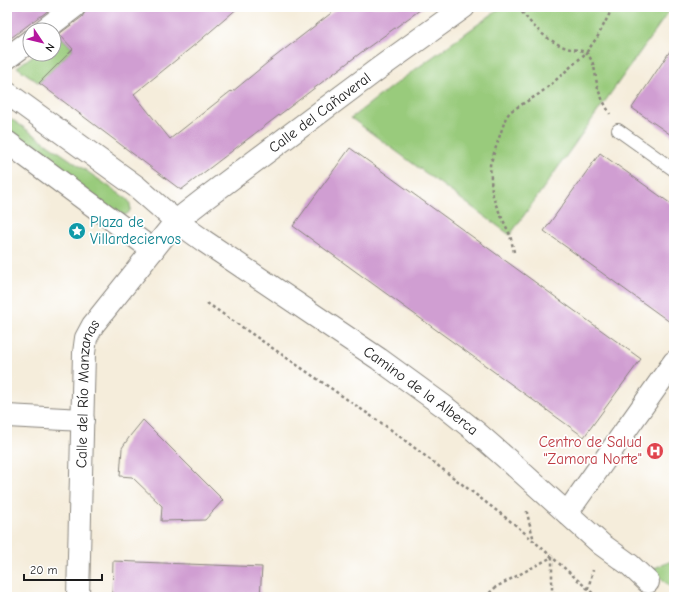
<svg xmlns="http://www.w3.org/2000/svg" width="681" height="604" font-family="'Comic Neue',sans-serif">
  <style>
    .green { fill: #99cb7b; stroke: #5a744c }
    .building { fill: #d09ed2 }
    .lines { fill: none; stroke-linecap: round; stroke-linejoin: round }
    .service-casing { stroke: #88847c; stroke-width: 14 }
    .minor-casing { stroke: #88847c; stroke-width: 24 }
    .path { stroke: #88847c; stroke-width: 2.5; stroke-dasharray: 3 3; stroke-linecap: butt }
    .service { stroke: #fff; stroke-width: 12 }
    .minor { stroke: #fff; stroke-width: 22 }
    .labels { text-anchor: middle; stroke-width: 3.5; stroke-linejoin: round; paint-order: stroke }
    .street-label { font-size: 15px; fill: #1c1c1c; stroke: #fff }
    .culture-label { font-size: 15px; fill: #0d838f; stroke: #fff; text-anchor: start }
    .health-label { font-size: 15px; fill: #be3a42; stroke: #fff; text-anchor: end }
  </style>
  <rect width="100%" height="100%" fill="#fff"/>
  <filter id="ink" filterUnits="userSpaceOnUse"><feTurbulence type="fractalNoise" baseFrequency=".025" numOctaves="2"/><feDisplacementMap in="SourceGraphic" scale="8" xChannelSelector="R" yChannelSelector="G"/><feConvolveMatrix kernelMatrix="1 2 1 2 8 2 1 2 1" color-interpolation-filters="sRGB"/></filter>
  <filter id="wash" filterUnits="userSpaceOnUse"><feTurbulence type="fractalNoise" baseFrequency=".012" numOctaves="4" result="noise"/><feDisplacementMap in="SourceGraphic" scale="16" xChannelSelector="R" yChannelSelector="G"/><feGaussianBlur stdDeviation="0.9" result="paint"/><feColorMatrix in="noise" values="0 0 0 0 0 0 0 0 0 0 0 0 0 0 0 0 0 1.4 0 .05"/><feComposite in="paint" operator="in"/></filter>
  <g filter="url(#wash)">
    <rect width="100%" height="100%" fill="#f5eddb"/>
    <g class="green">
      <path d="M 502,7 L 672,7 L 510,235 L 351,118 L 391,87 Z"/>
      <path d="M 59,35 L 73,49 L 39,83 L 17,67 L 35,54 L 54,54 L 54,39 Z"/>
      <path d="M 7,116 L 127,199 C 132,204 132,214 124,215 C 123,215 118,214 117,214 L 7,130 Z"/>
      <path d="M 674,560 L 674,591 L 652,569 Z"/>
    </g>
    <g id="blocks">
      <g class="building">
        <path d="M 7,7 L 53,7 L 41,16 L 40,16 L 7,41 Z"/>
        <path d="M 86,7 L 239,7 L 197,43 L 134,94 L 170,139 L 231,91 L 232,92 L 267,63 L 339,7 L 424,7 L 363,51 L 181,190 L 39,83 L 73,49 L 59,34 L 82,17 L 85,12 Z"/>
        <path d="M 674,45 L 674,137 L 632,108 Z"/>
        <path d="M 350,148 L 641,359 L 584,437 L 293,226 Z"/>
        <path d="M 600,153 L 674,206 L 674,325 L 544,231 Z"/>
        <path d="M 143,420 L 223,500 L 205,520 L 161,521 L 162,506 L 132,477 L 120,476 L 122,448 L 130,436 Z"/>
        <path d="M 113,561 L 262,567 L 260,597 L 112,597 Z"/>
      </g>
    </g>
  </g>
  <g filter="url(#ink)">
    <use href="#blocks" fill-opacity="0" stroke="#88847c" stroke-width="1"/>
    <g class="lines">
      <g class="service-casing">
        <path id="service" d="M 618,130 L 674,170"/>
      </g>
      <g class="minor-casing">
        <g id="minor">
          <path d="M 44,30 L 74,7"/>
          <path d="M 7,58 L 30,41"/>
          <path id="s1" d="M 7,93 L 137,187 L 176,221 L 204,241 L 379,359 L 445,407 L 475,431 L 507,459 L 601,544 L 630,565 L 648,582"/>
          <path d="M 7,142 L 153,250"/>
          <path d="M 7,416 L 83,420"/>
          <path d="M 567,513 L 674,362"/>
          <path id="s2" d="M 78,597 L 84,353 L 86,338 L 93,325 L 176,221 L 203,200 L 378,69 L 464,7"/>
        </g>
      </g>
      <g class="path">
        <path d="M 518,7 C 532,25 543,38 564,47 C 572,51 581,48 587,54 C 596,63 595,77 598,89 C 601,98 606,106 610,114"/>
        <path d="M 514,252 L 510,235 L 495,203 L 492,192 L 490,165 L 506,117 L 511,111 L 539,94 L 547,88 L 586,53 L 598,36 L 613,7"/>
        <path d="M 207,303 L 390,429 L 518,527 L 597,597"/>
        <path d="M 527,511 L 527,513 L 534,541"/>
        <path d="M 588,589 L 593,570"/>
        <path d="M 485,597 L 496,587 L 552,557 L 552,591 L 558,597"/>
      </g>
      <use href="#service" class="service"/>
      <use href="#minor" class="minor"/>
    </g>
  </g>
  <defs>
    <g id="sight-disc" transform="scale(0.9)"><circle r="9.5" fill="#0f9aa8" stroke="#fff"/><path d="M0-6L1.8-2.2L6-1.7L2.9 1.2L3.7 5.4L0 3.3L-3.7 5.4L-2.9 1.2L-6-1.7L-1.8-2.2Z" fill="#fff"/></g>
    <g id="hospital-disc" transform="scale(0.9)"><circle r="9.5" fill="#e0444e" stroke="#fff"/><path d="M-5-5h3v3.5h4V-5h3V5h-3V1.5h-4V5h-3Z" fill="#fff"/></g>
  </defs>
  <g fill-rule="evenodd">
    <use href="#sight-disc" x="77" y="231"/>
    <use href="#hospital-disc" x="655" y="451"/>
  </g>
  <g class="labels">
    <g class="street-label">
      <text dy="5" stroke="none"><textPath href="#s2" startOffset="587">Calle del Cañaveral</textPath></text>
      <text dy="5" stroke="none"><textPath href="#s1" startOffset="510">Camino de la Alberca</textPath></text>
      <text dy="5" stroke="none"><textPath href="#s2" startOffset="204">Calle del Río Manzanas</textPath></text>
    </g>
    <g class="culture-label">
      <text x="90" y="227">Plaza de<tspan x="90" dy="17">Villardeciervos</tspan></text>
    </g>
    <g class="health-label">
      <text x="642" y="447">Centro de Salud<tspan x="642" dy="17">"Zamora Norte"</tspan></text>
    </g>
  </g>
  <rect width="681" height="604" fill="none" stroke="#fff" stroke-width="24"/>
  <g transform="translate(42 42) rotate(125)"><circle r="19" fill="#ffffff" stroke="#a4a4a4"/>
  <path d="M0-3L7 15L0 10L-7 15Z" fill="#b5179e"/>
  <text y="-6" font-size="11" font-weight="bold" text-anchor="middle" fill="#1c1c1c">N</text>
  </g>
  <path d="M24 574v6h78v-6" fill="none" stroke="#1c1c1c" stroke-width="2"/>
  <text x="30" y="574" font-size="12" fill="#1c1c1c" stroke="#ffffff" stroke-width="3" paint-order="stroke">20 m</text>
</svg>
